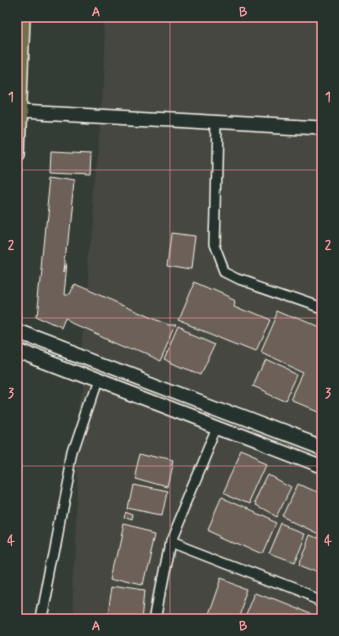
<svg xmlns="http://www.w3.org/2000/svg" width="339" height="636" font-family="Mynerve,sans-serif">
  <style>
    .built { fill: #454740 }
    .building { fill: #6c6058; stroke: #f4f1e8 }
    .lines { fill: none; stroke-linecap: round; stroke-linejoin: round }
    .street-casing { stroke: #f4f1e8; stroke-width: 12 }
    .secondary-casing { stroke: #f4f1e8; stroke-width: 16 }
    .primary-casing { stroke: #f4f1e8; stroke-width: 18 }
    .street { stroke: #26332d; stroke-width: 9 }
    .secondary { stroke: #26332d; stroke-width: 13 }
    .primary { stroke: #6e714b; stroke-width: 15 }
    .grid { fill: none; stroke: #ff9aa2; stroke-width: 1; stroke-opacity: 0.55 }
    .neatline { fill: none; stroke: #ff9aa2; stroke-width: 1.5 }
    .grid-label { font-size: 13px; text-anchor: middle; font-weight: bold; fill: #ff9aa2 }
  </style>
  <rect width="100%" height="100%" fill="#343c36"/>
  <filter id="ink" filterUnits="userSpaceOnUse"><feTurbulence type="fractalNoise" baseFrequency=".025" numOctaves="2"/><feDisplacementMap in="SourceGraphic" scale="8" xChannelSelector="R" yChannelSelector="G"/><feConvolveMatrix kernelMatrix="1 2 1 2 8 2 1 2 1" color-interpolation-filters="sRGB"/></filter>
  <g filter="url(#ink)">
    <path class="built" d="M 104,17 L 322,17 L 322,619 L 72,619 L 83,339 L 101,117 Z"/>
    <g class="building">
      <path d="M 51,151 L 91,153 L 90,175 L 50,173 Z"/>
      <path d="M 50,177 L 73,181 L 64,272 L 67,264 L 64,295 L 69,295 L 74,284 L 168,325 L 176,325 L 160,361 L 66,320 L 62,330 L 36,318 Z"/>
      <path d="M 172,233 L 196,236 L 192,268 L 168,264 Z"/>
      <path d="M 194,282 L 235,300 L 234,304 L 269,319 L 255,351 L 178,320 Z"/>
      <path d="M 278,311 L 322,330 L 322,413 L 293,401 L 306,373 L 260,352 Z"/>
      <path d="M 179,327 L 216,343 L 201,375 L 165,359 Z"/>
      <path d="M 264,359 L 300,375 L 287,403 L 252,387 Z"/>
      <path d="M 240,453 L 268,465 L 250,505 L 222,493 Z"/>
      <path d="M 141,454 L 173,462 L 167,487 L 135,478 Z"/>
      <path d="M 270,475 L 292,487 L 277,517 L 255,505 Z"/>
      <path d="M 133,484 L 167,491 L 162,515 L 128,508 Z"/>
      <path d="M 298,485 L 322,496 L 322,534 L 284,516 Z"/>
      <path d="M 221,498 L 276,523 L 262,555 L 207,530 Z"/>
      <path d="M 126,512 L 134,515 L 133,521 L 124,518 Z"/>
      <path d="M 282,523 L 305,532 L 293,563 L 269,554 Z"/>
      <path d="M 123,525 L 156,533 L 144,586 L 111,578 Z"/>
      <path d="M 309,533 L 322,538 L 320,574 L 297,565 Z"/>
      <path d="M 219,578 L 250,589 L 239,619 L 218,619 L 206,615 Z"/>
      <path d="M 111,586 L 147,591 L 144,619 L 107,615 Z"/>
      <path d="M 257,592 L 319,617 L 318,619 L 246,619 Z"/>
    </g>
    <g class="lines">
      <g class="street-casing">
        <g id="street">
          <path d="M 217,123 L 214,246 L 224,272 L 238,279 L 322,308"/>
          <path d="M 170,542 L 322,601"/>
          <path d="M 41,619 L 73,453 L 97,381"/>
          <path d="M 155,619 L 170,542 L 218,427"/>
        </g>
      </g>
      <g class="secondary-casing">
        <g id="secondary">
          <path d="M 19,112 L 322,128"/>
          <path d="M 17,332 L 322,448"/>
          <path d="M 17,350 L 322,467"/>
        </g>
      </g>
      <g class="primary-casing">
        <path id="primary" d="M 17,155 L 22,17"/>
      </g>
      <use href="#street" class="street"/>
      <use href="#secondary" class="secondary"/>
      <use href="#primary" class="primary"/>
    </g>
  </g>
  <path class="grid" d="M 170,17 L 170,619M 17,170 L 322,170M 17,318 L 322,318M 17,466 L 322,466"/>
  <rect width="339" height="636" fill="none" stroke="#26332d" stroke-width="44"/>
  <rect x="22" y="22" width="295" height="592" class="neatline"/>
  <g class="grid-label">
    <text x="96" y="16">A</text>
    <text x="243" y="16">B</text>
    <text x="11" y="101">1</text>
    <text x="328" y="101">1</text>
    <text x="11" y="249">2</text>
    <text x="328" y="249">2</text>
    <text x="11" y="397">3</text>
    <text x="328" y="397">3</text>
    <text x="11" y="545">4</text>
    <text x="328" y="545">4</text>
    <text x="96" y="630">A</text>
    <text x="243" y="630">B</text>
  </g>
</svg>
